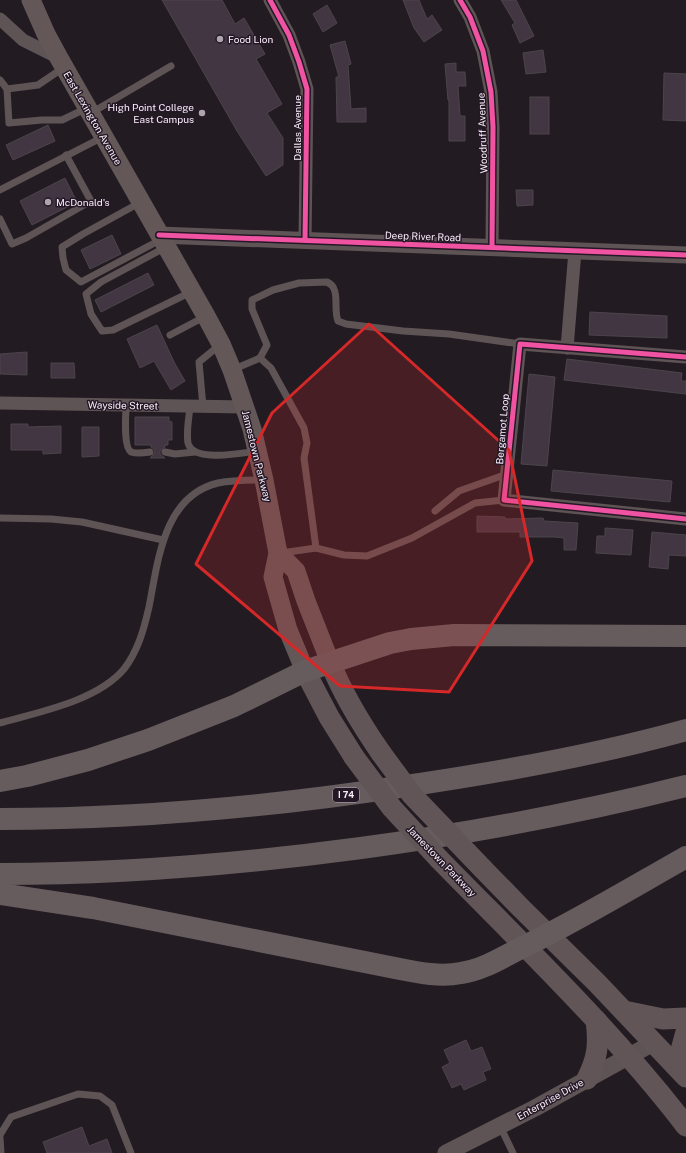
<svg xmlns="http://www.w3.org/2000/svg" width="686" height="1153" font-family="'Public Sans',sans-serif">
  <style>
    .building { fill: #433643; stroke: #4b454b }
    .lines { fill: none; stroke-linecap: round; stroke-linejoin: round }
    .service { stroke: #5f5455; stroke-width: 7 }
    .minor { stroke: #5f5455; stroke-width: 13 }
    .tertiary { stroke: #5f5455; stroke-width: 17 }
    .secondary { stroke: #635758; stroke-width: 19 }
    .primary { stroke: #625557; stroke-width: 21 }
    .motorway { stroke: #665c5e; stroke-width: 22 }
    .primary-bridge { stroke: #625557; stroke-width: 21 }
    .cycleway-casing { stroke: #251826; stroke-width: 8 }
    .cycleway { stroke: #f153a3; stroke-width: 5 }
    .marked { fill: #d62828; fill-opacity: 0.2; stroke: #d62828; stroke-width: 3; stroke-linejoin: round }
    .poi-dot { fill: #ada5ae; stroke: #251826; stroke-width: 1.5 }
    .labels { text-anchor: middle; stroke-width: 3; stroke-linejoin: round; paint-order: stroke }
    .shield { fill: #251826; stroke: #b9aeba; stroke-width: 1 }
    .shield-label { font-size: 9px; font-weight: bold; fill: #f8eff9 }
    .poi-label { font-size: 10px; fill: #f8eff9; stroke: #251826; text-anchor: start }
    .street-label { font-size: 10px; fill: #f8eff9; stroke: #251826 }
  </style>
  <rect width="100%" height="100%" fill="#221c22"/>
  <g class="building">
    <path d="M 162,0 L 222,0 L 235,24 L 244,18 L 265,54 L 256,59 L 282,104 L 267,113 L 283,138 L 283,165 L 266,176 L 237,131 Z"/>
    <path d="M 403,0 L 419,0 L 427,19 L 432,15 L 442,30 L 424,42 L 414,28 Z"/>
    <path d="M 501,0 L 516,0 L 534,36 L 520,43 L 512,25 L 515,23 Z"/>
    <path d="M 327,5 L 337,23 L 323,32 L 313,14 Z"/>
    <path d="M 345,41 L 351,64 L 348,65 L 351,109 L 366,108 L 366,122 L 337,122 L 336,77 L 339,77 L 330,45 Z"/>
    <path d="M 543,50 L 546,72 L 526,74 L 523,53 Z"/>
    <path d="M 456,63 L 456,72 L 465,72 L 466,86 L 458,86 L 460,116 L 465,116 L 465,141 L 449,141 L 449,100 L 448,100 L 445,64 Z"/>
    <path d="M 664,73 L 686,74 L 686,121 L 663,120 Z"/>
    <rect x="530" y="97" width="19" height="37"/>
    <path d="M 48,125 L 55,141 L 13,160 L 6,145 Z"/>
    <path d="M 65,178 L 77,202 L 32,225 L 20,201 Z"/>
    <path d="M 516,190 L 533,190 L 533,205 L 517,206 Z"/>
    <path d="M 112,235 L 121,254 L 90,269 L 81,250 Z"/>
    <path d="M 148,273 L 154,285 L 101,312 L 95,300 Z"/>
    <path d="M 590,312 L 667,316 L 667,338 L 589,335 Z"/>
    <path d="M 157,325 L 174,362 L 185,381 L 171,390 L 154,361 L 140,368 L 127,339 Z"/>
    <path d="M 27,352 L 27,375 L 0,374 L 0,354 Z"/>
    <path d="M 567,359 L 682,373 L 681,381 L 686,381 L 686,394 L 564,380 Z"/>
    <path d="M 51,363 L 74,363 L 75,378 L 51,378 Z"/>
    <path d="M 529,374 L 555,377 L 547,466 L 521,464 Z"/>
    <path d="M 135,417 L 169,417 L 169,421 L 172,422 L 172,440 L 168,440 L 168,445 L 165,445 L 165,447 L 160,451 L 160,454 L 165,458 L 150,458 L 154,454 L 155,452 L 154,449 L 151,447 L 151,445 L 135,445 Z"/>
    <path d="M 11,424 L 28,424 L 28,427 L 61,426 L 61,453 L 43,454 L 43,450 L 11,450 Z"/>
    <path d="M 82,427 L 99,427 L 99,456 L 82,457 Z"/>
    <path d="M 553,470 L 672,481 L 670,502 L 551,491 Z"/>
    <path d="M 477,516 L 505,517 L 505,519 L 543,518 L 544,521 L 578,523 L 576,550 L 564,550 L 564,538 L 555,537 L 520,537 L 520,532 L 477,532 Z"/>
    <path d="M 605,528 L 633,530 L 631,555 L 596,553 L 597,536 L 605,536 Z"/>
    <path d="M 652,532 L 686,535 L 686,556 L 669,555 L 668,569 L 649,567 Z"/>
    <path d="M 466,1040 L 471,1051 L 482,1047 L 491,1069 L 483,1072 L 486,1080 L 464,1090 L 461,1084 L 452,1088 L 442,1067 L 450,1063 L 444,1050 Z"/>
    <path d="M 82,1127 L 89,1146 L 107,1139 L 112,1153 L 47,1153 L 43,1142 Z"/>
  </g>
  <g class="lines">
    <g class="service">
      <path d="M 63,68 L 38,85 L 7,89 L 9,123 L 42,120 L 62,120 L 87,108"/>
      <path d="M 0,80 L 7,89"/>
      <path d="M 91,113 L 171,66"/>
      <path d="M 0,190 L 103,137"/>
      <path d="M 141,202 L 83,234 L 62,247 L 63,258 L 66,270 L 81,282 L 162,239"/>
      <path d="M 0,219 L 12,244 L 26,238 L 91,201 L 66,155"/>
      <path d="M 166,247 L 101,282 L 86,294 L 91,314 L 102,331 L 113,330 L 191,292"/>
      <path d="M 170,335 L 206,316"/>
      <path d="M 260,358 L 271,368 L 304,428 L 307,443 L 304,458 L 316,548"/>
      <path d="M 232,370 L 260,358 L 267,345 L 252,309 L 252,300 L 273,290 L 299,283 L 327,282 C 329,283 333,286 334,289 C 338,297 334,311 338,321 L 346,324 L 403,331 L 449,334 L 520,344"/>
      <path d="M 126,405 C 126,414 123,447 131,452 C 137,454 144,453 150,452"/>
      <path d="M 190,406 C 189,418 186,432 188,443 C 193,463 242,453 257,451"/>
      <path d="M 203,407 L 199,362 L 221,344"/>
      <path d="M 165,452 L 175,454 L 195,452"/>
      <path d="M 435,511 L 459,491 L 507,474"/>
      <path d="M 0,518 L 51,519 L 82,522 L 163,540"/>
      <path d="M 281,553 L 316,548 L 344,555 L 367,556 L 412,538 L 475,503 L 504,500"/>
      <path d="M 0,723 C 39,712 97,701 124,669 C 138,651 144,629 149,607 C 158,562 163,496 218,483 C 233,480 248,480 264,480"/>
      <path d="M 500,1126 L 513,1153"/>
      <path d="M 0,1135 L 11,1117 L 78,1094 L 100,1096 L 112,1105 L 131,1153"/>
      <path d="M 0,1138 L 1,1153"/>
    </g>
    <g class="minor">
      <path d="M 270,0 L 289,35 L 299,62 L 307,89 L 305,240"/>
      <path d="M 460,0 L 470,17 L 483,51 L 491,92 L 493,127 L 492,247"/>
      <path d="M 0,19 L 23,40 L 59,58"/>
      <path d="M 567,348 L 575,251"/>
      <path d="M 686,357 L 520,344 L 504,500 L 686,519"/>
      <path d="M 0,403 L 246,407"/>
    </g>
    <g class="tertiary">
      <path d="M 159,235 L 686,255"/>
      <path d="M 446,1153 L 535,1108 L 653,1043"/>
    </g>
    <g class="secondary">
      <path d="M 31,0 L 46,34 L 59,58 L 206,316 L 221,344 L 232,370 L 252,429 L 264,480 L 278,553 L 273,577 L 288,630 L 305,671"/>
      <path d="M 278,553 L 296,571 L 306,601 L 330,662"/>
    </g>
    <g class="primary">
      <path d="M 330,662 C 343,695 361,724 381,753"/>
      <path d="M 305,671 L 329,717 L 354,757"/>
      <path d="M 439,859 C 524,946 612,1030 686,1126"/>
      <path d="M 483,869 L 521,908 L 597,983 L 686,1077"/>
      <path d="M 624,1011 L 663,1019 L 686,1018"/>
      <path d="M 682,1072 L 681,1050 L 686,1032"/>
      <path d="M 587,1079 C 598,1057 599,1044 596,1020"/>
    </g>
    <g class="motorway">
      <path d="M 0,781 L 27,776 L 88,760 L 148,740 L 234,706 L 305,671 L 390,643 L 411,639 L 454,635 L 686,636"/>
      <path d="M 0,819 C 133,819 267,807 399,787 C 496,773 592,756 686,730"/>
      <path d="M 0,874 C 121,874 242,864 361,848 C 471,833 579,813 686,786"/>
      <path d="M 0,894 L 93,908 L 400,969 C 420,973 441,977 461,973 C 484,970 504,956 525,946 C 580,919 633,887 686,857"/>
    </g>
    <g class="primary-bridge">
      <path d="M 381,753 L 412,795 L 483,869"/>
      <path d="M 354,757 L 392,808 L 439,859"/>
    </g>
    <g class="cycleway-casing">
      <g id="cycleway">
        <path d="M 270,0 L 289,35 L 299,62 L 307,89 L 305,240"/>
        <path d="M 460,0 L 470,17 L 483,51 L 491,92 L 493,127 L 492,247"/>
        <path d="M 159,235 L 686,255"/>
        <path d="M 686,357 L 520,344 L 504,500 L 686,519"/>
      </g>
    </g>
    <use href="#cycleway" class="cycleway"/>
  </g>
  <path class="marked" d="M 369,324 L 509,450 L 532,561 L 449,692 L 340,686 L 196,564 L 272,413 Z"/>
  <g class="poi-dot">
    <circle cx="220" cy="39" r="4"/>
    <circle cx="202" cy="113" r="4"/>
    <circle cx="48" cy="202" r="4"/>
  </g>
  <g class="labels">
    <rect class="shield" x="333" y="788" width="26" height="14" rx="3"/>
    <g class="shield-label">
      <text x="346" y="798">I 74</text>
    </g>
    <g class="poi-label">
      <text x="228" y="43">Food Lion</text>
      <text x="194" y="111" text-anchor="end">High Point College<tspan x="194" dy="12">East Campus</tspan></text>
      <text x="56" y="206">McDonald's</text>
    </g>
    <g class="street-label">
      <text transform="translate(93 118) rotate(60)" y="4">East Lexington Avenue</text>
      <text transform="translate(297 128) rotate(-90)" y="4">Dallas Avenue</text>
      <text transform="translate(482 133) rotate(-92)" y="4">Woodruff Avenue</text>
      <text transform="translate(423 236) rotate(2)" y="4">Deep River Road</text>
      <text transform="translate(123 405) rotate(1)" y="4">Wayside Street</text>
      <text transform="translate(502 429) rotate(-85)" y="4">Bergamot Loop</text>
      <text transform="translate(257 456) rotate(76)" y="4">Jamestown Parkway</text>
      <text transform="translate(442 861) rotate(46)" y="4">Jamestown Parkway</text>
      <text transform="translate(550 1099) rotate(-29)" y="4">Enterprise Drive</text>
    </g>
  </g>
</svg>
